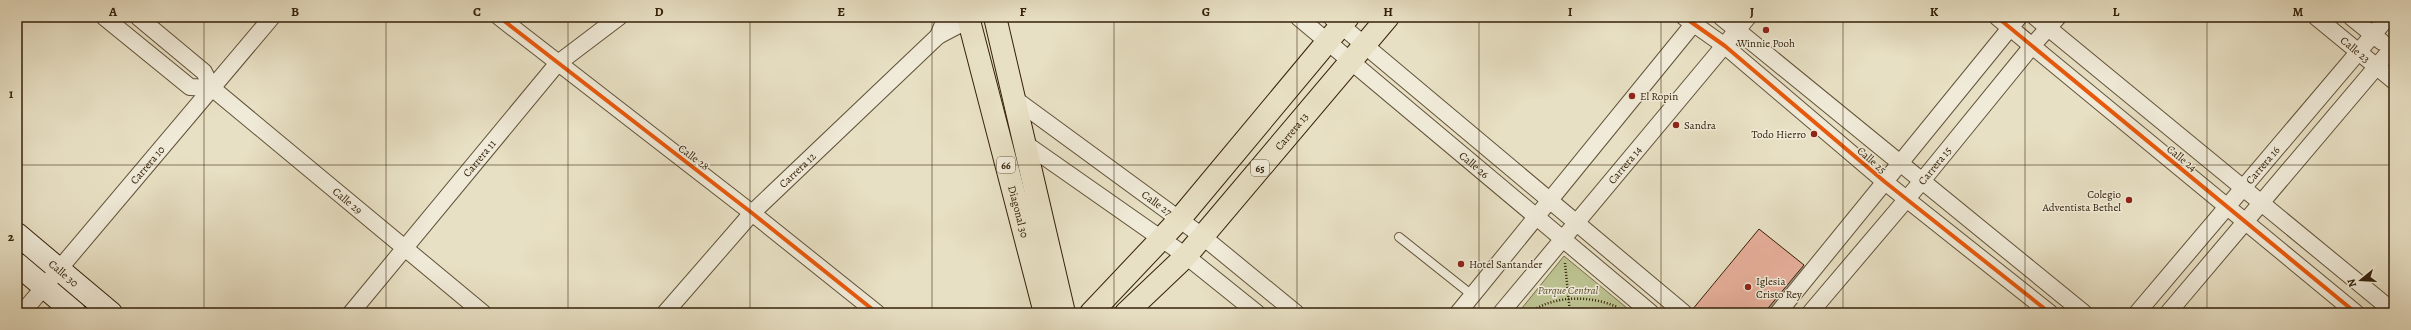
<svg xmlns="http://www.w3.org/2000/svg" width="2411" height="330" font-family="Alegreya,serif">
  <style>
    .green { fill: #bcc190; stroke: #78714c }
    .building { fill: #e6ae9a; stroke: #342109; filter: url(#shadow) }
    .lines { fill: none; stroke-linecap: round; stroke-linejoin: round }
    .lane-casing { stroke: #615138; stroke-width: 10 }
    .street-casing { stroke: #615138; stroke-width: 18 }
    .secondary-casing { stroke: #342109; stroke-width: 24 }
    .primary-casing { stroke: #342109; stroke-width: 24 }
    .path { stroke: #342109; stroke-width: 2.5; stroke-dasharray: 1 2; stroke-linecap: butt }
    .lane { stroke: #f0ebd9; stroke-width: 8 }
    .street { stroke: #f0ebd9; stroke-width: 16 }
    .secondary { stroke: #f0ebd9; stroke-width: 22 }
    .primary { stroke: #e8e0c4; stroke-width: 22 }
    .cycleway-casing { stroke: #f0ebd9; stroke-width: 6 }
    .cycleway { stroke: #e8590c; stroke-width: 4 }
    .grid { fill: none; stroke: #342109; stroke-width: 1; stroke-opacity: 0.55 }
    .poi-dot { fill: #8f2418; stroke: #f0ebd9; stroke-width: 1.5 }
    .labels { text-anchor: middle; stroke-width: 3; stroke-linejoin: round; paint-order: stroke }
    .shield { fill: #f0ebd9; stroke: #6c5e47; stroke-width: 1 }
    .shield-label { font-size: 10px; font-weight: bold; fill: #342109 }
    .poi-label { font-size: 11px; fill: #342109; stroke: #f0ebd9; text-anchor: start }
    .street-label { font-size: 11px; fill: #342109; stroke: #f0ebd9 }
    .park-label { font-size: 11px; font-style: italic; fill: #5d5132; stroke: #f0ebd9 }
    .neatline { fill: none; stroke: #342109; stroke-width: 1.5 }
    .grid-label { font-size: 13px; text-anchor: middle; font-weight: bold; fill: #342109 }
  </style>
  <defs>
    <filter id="shadow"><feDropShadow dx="3.5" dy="3.5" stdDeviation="0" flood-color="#0004"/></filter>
  </defs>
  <rect width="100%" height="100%" fill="#e8e0c4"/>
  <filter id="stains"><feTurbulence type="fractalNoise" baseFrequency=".005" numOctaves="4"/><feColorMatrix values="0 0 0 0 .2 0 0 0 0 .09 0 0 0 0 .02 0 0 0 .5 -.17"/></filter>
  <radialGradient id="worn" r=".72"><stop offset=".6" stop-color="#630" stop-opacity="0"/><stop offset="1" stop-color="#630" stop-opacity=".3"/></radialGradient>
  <path class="green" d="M 1564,256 L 1633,313 L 1518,313 Z"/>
  <path class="building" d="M 1759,229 L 1804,265 L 1764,313 L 1696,313 L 1692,310 Z"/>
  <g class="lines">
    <g class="lane-casing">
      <path id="lane" d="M 1399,237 L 1472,295"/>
    </g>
    <g class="street-casing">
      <g id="street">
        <path d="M 104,17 L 190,87 L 212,88"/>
        <path id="s1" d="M 138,17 L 204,72 L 212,88 L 483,313"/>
        <path d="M 499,17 L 752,213 L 877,313"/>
        <path id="s2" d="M 1298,17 L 1651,313"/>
        <path d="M 1331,17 L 1684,313"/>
        <path d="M 1684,17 L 1725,46 L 1885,182 L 2050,313"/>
        <path d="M 1721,17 L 2084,313"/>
        <path d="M 1997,17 L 2356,313"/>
        <path d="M 2035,17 L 2394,312"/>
        <path id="s3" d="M 2316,17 L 2394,81"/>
        <path d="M 2351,17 L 2382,42"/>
        <path d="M 938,36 L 946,17"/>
        <path id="s4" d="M 1015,99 L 1202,236 L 1296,313"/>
        <path d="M 1026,144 L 1186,256 L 1257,313"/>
        <path id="s5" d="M 22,313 L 272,17"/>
        <path id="s6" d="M 351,313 L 557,64 L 619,17"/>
        <path id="s7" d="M 665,313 L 752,213 L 938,36 L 974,17"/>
        <path d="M 1458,313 L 1699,17"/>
        <path id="s8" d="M 1501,313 L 1748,17"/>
        <path d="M 1778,313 L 2019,17"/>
        <path id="s9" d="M 1810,313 L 1922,181 L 2032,46 L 2058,17"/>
        <path id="s10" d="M 2137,313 L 2388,17"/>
        <path d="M 2168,313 L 2394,46"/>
      </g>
    </g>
    <g class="secondary-casing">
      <g id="secondary">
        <path id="s11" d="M 17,234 L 111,313"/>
        <path d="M 17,264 L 75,313"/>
      </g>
    </g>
    <g class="primary-casing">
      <g id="primary">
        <path id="s12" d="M 968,17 L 1045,313"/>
        <path d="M 995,17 L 1064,313"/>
        <path d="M 1091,313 L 1178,221 L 1348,17"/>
        <path id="s13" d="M 1126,313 L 1186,256 L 1388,17"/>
      </g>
    </g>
    <g class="path">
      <path d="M 1565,263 L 1570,313"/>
      <path d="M 1529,313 C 1554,295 1590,295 1617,307"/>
    </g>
    <use href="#lane" class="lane"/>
    <use href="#street" class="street"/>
    <use href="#secondary" class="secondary"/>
    <use href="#primary" class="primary"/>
    <g class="cycleway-casing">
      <g id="cycleway">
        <path d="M 499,17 L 752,213 L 877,313"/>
        <path d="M 1684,17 L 1725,46 L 1885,182 L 2050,313"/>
        <path d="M 1997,17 L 2356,313"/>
      </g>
    </g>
    <use href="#cycleway" class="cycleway"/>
  </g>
  <path class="grid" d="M 204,17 L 204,313M 386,17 L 386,313M 568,17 L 568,313M 750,17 L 750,313M 932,17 L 932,313M 1114,17 L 1114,313M 1297,17 L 1297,313M 1479,17 L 1479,313M 1661,17 L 1661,313M 1843,17 L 1843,313M 2025,17 L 2025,313M 2207,17 L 2207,313M 17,165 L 2394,165"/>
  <g class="poi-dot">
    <circle cx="1766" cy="30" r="4"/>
    <circle cx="1632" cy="96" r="4"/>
    <circle cx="1676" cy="125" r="4"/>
    <circle cx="1814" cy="134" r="4"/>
    <circle cx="2129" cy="200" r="4"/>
    <circle cx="1461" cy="264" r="4"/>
    <circle cx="1748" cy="287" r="4"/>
  </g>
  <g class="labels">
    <g class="shield">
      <rect x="997" y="157" width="18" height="16" rx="3"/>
      <rect x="1251" y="160" width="18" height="16" rx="3"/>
    </g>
    <g class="shield-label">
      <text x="1006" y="169">66</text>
      <text x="1260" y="172">65</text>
    </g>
    <g class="poi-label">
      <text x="1766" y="47" text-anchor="middle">Winnie Pooh</text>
      <text x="1640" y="100">El Ropin</text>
      <text x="1684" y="129">Sandra</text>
      <text x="1806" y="138" text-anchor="end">Todo Hierro</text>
      <text x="2121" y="198" text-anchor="end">Colegio<tspan x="2121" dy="13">Adventista Bethel</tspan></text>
      <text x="1469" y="268">Hotel Santander</text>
      <text x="1756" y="285">Iglesia<tspan x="1756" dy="13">Cristo Rey</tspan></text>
    </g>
    <g class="street-label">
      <text dy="4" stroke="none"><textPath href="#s3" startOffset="51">Calle 23</textPath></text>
      <text dy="4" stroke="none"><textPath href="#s13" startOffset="246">Carrera 13</textPath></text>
      <text transform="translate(694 157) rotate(37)" y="4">Calle 28</text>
      <text dy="4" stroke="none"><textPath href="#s6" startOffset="201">Carrera 11</textPath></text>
      <text transform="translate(2182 158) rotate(39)" y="4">Calle 24</text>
      <text transform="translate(1872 160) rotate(41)" y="4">Calle 25</text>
      <text dy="4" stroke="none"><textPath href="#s5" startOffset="194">Carrera 10</textPath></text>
      <text dy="4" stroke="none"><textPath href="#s2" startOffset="230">Calle 26</textPath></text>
      <text dy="4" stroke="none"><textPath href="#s8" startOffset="193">Carrera 14</textPath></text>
      <text dy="4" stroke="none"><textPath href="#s9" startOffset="193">Carrera 15</textPath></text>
      <text dy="4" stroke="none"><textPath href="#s10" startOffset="194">Carrera 16</textPath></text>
      <text dy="4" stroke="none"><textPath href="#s7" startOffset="195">Carrera 12</textPath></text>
      <text dy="4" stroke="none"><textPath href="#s1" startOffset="280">Calle 29</textPath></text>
      <text dy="4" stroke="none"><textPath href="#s4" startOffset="176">Calle 27</textPath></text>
      <text dy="4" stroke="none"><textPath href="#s12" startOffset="201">Diagonal 30</textPath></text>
      <text dy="4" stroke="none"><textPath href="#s11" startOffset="61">Calle 30</textPath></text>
    </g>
    <g class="park-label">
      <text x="1568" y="294">Parque Central</text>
    </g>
  </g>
  <rect width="2411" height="330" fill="none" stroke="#e8e0c4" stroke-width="44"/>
  <g transform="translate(2361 280) rotate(252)" stroke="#f0ebd9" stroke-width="3" paint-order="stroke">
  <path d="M0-3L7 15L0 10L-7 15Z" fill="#342109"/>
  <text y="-6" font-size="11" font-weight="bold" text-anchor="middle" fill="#342109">N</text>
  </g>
  <rect x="22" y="22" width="2367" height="286" class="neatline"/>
  <g class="grid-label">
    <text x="113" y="16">A</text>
    <text x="295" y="16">B</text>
    <text x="477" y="16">C</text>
    <text x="659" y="16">D</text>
    <text x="841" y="16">E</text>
    <text x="1023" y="16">F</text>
    <text x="1206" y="16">G</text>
    <text x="1388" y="16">H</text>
    <text x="1570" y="16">I</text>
    <text x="1752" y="16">J</text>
    <text x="1934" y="16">K</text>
    <text x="2116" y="16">L</text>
    <text x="2298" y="16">M</text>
    <text x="11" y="98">1</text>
    <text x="11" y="241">2</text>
  </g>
  <rect width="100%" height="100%" filter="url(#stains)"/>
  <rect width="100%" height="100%" fill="url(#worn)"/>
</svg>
